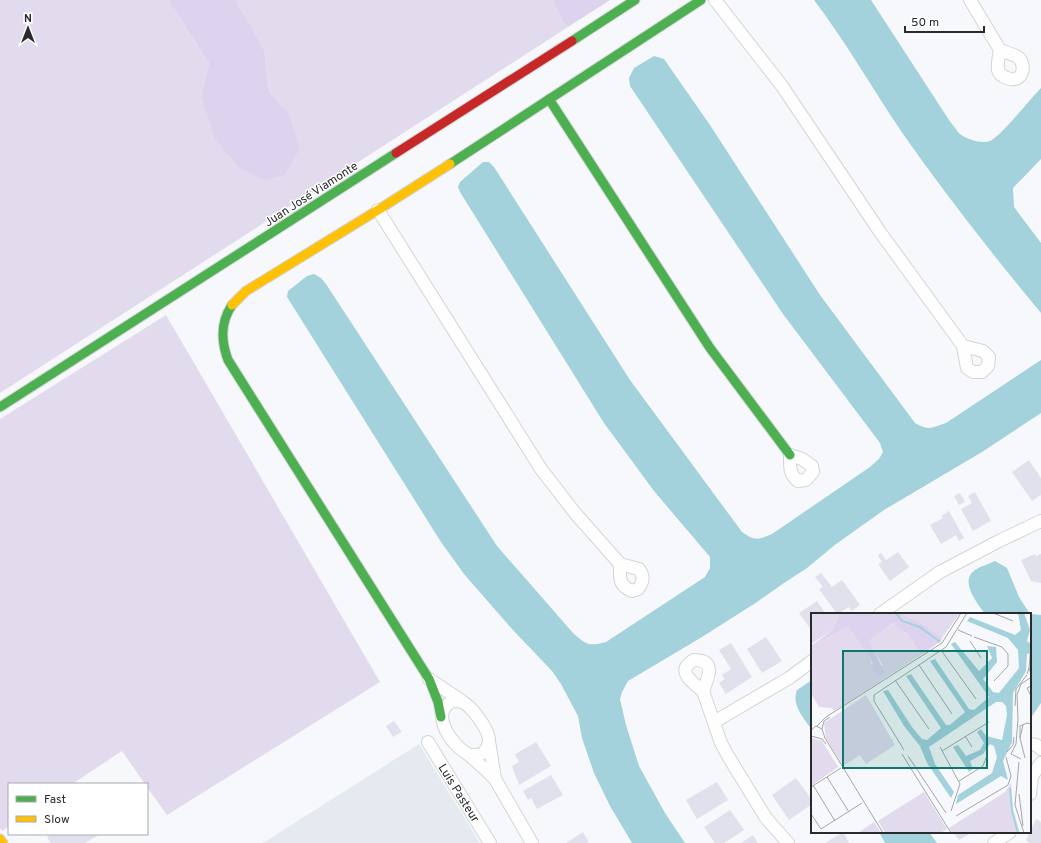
<svg xmlns="http://www.w3.org/2000/svg" width="1041" height="843" font-family="Overpass,sans-serif">
  <style>
    .built { fill: #e5eaf1 }
    .green { fill: #e2dbee }
    .forest { fill: #ded3ee }
    .water { fill: #a3d1dc }
    .building { fill: #e0e1ec }
    .lines { fill: none; stroke-linecap: round; stroke-linejoin: round }
    .street-casing { stroke: #d4d5d7; stroke-width: 14 }
    .fast-casing { stroke: #d4d5d7; stroke-width: 11 }
    .slow-casing { stroke: #d4d5d7; stroke-width: 11 }
    .jam-casing { stroke: #d4d5d7; stroke-width: 11 }
    .street { stroke: #fefefe; stroke-width: 12 }
    .fast { stroke: #4caf50; stroke-width: 9 }
    .slow { stroke: #ffc107; stroke-width: 9 }
    .jam { stroke: #c62828; stroke-width: 9 }
    .labels { text-anchor: middle; stroke-width: 3; stroke-linejoin: round; paint-order: stroke }
    .street-label { font-size: 12px; fill: #292a2c; stroke: #fff }
    .inset-river { fill: none; stroke: #a3d1dc; stroke-width: 2 }
    .inset-road { fill: none; stroke: #a4a6a8; stroke-width: 1 }
    .view { fill: #0f766e; fill-opacity: 0.15; stroke: #0f766e; stroke-width: 2 }
    .inset-edge { fill: none; stroke: #292a2c; stroke-width: 2 }
  </style>
  <rect width="100%" height="100%" fill="#f6f8fb"/>
  <path class="built" d="M 419,744 L 480,843 L 263,843 Z"/>
  <g class="green">
    <path d="M 0,0 L 168,0 L 209,63 L 201,96 L 288,112 L 269,92 L 264,50 L 254,31 L 235,0 L 553,0 L 561,19 L 568,27 L 0,393 Z"/>
    <path d="M 166,315 L 380,682 L 167,815 L 147,787 L 147,784 L 145,784 L 122,751 L 72,784 L 9,784 L 9,826 L 2,831 L 0,828 L 0,419 Z"/>
  </g>
  <g class="forest">
    <path d="M 168,0 L 235,0 L 254,31 L 264,50 L 269,92 L 288,112 L 300,149 L 284,175 L 264,180 L 239,168 L 215,139 L 201,96 L 209,63 Z"/>
    <path d="M 553,0 L 610,0 L 568,27 L 561,19 Z"/>
  </g>
  <g class="water">
    <path d="M 814,0 L 871,0 L 949,120 C 952,124 955,128 958,132 C 964,139 981,144 990,141 C 1000,137 1031,98 1041,88 L 1041,159 L 1013,188 L 1014,207 L 1041,243 L 1041,313 C 992,254 945,194 901,131 C 872,88 846,42 814,0 Z"/>
    <path d="M 654,56 L 664,59 L 710,125 L 820,295 L 915,423 C 929,431 931,428 946,423 L 1041,360 L 1041,413 L 982,452 L 884,510 L 836,544 L 807,568 L 784,583 L 757,602 L 702,637 L 628,681 L 622,692 L 620,699 L 626,725 L 639,766 L 665,813 L 685,843 L 632,843 L 610,806 L 594,773 L 582,738 L 578,716 L 561,684 L 552,671 L 512,629 L 464,574 L 441,542 L 287,297 L 288,291 L 307,276 L 314,274 L 321,278 L 326,284 L 497,546 L 573,633 C 586,644 588,647 606,642 L 705,577 L 710,568 L 710,557 L 654,491 L 604,423 L 460,192 L 458,187 L 460,182 L 483,162 L 489,162 L 494,167 L 630,380 L 742,532 C 755,541 758,540 772,534 L 870,467 L 879,459 L 883,452 L 880,443 L 783,314 L 630,86 L 629,78 L 634,68 Z"/>
    <path d="M 995,561 L 1007,568 L 1019,597 L 1028,611 L 1032,614 L 1041,615 L 1041,703 L 1030,719 L 1030,614 L 985,614 C 977,603 959,581 975,570 C 981,566 989,564 995,561 Z"/>
    <path d="M 812,680 L 812,730 C 804,718 791,705 797,690 Z"/>
    <path d="M 879,832 L 929,832 L 937,843 L 885,843 Z"/>
  </g>
  <g class="building">
    <path d="M 1029,460 L 1041,478 L 1041,495 L 1032,501 L 1012,472 Z"/>
    <path d="M 975,492 L 991,521 L 973,531 L 961,509 L 972,503 L 968,496 Z"/>
    <path d="M 960,493 L 965,502 L 959,505 L 954,496 Z"/>
    <path d="M 949,511 L 964,538 L 959,541 L 956,535 L 941,544 L 930,525 L 943,518 L 941,516 Z"/>
    <path d="M 898,552 L 909,567 L 890,581 L 878,564 L 882,562 L 878,556 L 881,553 L 886,560 Z"/>
    <path d="M 1035,554 L 1036,556 L 1041,554 L 1041,583 L 1031,581 L 1021,560 Z"/>
    <path d="M 821,573 L 832,587 L 842,580 L 860,605 L 852,611 L 849,607 L 837,614 L 819,589 L 823,587 L 815,577 Z"/>
    <path d="M 817,601 L 826,614 L 812,614 L 812,631 L 799,613 Z"/>
    <path d="M 766,637 L 782,661 L 762,673 L 747,649 Z"/>
    <path d="M 731,643 L 752,677 L 726,694 L 719,683 L 725,679 L 722,675 L 731,669 L 719,650 Z"/>
    <path d="M 394,721 L 402,732 L 393,737 L 386,726 Z"/>
    <path d="M 536,742 L 551,766 L 519,785 L 512,766 L 519,762 L 515,754 Z"/>
    <path d="M 551,775 L 563,795 L 537,809 L 531,798 L 528,800 L 523,791 Z"/>
    <path d="M 796,778 L 812,800 L 812,804 L 789,820 L 772,795 Z"/>
    <path d="M 717,782 L 728,800 L 697,819 L 686,800 Z"/>
    <path d="M 730,810 L 744,830 L 724,843 L 715,843 L 704,827 Z"/>
    <path d="M 1036,819 L 1041,822 L 1041,843 L 1029,843 L 1026,840 Z"/>
    <path d="M 583,832 L 589,842 L 587,843 L 566,843 Z"/>
    <path d="M 843,832 L 849,843 L 825,843 Z"/>
    <path d="M 953,832 L 973,832 L 959,840 Z"/>
    <path d="M 51,834 L 100,834 L 85,843 L 51,843 L 47,837 Z"/>
    <path d="M 753,835 L 758,843 L 741,843 Z"/>
  </g>
  <g class="lines">
    <g class="street-casing">
      <g id="street">
        <path d="M 715,0 L 782,86 L 880,232 L 963,346"/>
        <path d="M 970,0 L 1000,50"/>
        <path d="M 1000,50 C 1005,52 1013,54 1018,57 C 1023,61 1025,72 1019,77 C 1013,82 1000,77 998,70 C 997,64 999,56 1000,50 Z"/>
        <path d="M 378,210 L 541,469 L 575,513 L 620,564"/>
        <path d="M 963,346 L 983,351 L 989,357 L 988,366 L 982,372 L 973,372 L 967,368 Z"/>
        <path d="M 790,455 L 802,459 L 812,466 L 813,472 L 806,480 L 798,481 C 789,474 790,466 790,455 Z"/>
        <path d="M 620,564 L 639,569 C 644,576 644,581 638,589 L 632,591 C 618,585 620,578 620,564 Z"/>
        <path d="M 880,614 L 940,572 L 999,541 L 1041,521"/>
        <path d="M 694,660 C 717,660 708,678 703,691 C 692,682 675,671 694,660 Z"/>
        <path d="M 429,679 L 462,701"/>
        <path d="M 703,691 L 721,743 L 728,756 L 766,818 L 788,843"/>
        <path d="M 453,701 C 456,701 460,701 462,702 C 471,705 488,729 489,739 C 489,744 486,750 483,753 C 479,755 472,756 468,754 C 452,746 428,712 453,701 Z"/>
        <path d="M 714,722 L 789,678 L 812,661"/>
        <path d="M 489,741 L 495,779 L 532,843"/>
        <path d="M 428,742 L 490,843"/>
        <path d="M 1030,744 L 1036,745 L 1041,749"/>
        <path d="M 469,755 L 486,770 L 495,779"/>
        <path d="M 1030,773 L 1032,776 L 1041,763"/>
        <path d="M 1030,794 L 1032,776"/>
        <path d="M 994,843 L 1010,832"/>
      </g>
    </g>
    <g class="fast-casing">
      <g id="fast">
        <path d="M 572,41 L 635,0"/>
        <path d="M 549,99 L 710,348 L 790,455"/>
        <path d="M 450,164 L 701,0"/>
        <path d="M 232,305 C 220,323 221,341 228,360 L 429,679 L 438,702 L 441,717"/>
        <path d="M 0,407 L 396,153"/>
      </g>
    </g>
    <g class="slow-casing">
      <g id="slow">
        <path d="M 232,305 L 246,291 L 378,210 L 450,164"/>
        <path d="M 0,839 L 3,843"/>
      </g>
    </g>
    <g class="jam-casing">
      <path id="jam" d="M 396,153 L 572,41"/>
    </g>
    <use href="#street" class="street"/>
    <use href="#fast" class="fast"/>
    <use href="#slow" class="slow"/>
    <use href="#jam" class="jam"/>
  </g>
  <g class="labels">
    <g class="street-label">
      <text transform="translate(311 194) rotate(-33)" y="4">Juan José Viamonte</text>
      <text transform="translate(459 793) rotate(58)" y="4">Luis Pasteur</text>
    </g>
  </g>
  <g transform="translate(811 613)">
    <rect width="220" height="220" fill="#f6f8fb"/>
    <path d="M 0,0 L 29,0 L 22,17 L 0,31 ZM 89,0 L 149,0 L 131,25 L 114,12 ZM 84,10 L 90,18 L 96,20 L 110,42 L 23,98 L 21,95 L 8,94 L 0,80 L 0,33 L 37,14 L 61,47 L 60,51 L 72,53 L 57,27 ZM 55,82 L 84,132 L 55,151 L 49,142 L 32,153 L 15,125 L 13,110 ZM 0,125 L 11,128 L 27,154 L 0,173 ZM 200,170 L 202,196 L 209,220 L 141,220 L 138,215 L 194,179 ZM 113,179 L 136,216 L 130,220 L 74,220 L 67,208 ZM 63,209 L 70,220 L 47,220 Z" fill="#e2dbee"/>
    <path d="M 29,0 L 89,0 L 114,12 L 131,25 L 130,28 L 110,42 L 96,20 L 90,18 L 83,10 L 58,27 L 73,59 L 68,63 L 62,57 L 61,47 L 37,14 L 0,33 L 22,17 Z" fill="#ded3ee"/>
    <path d="M 207,0 L 213,0 L 219,17 L 216,28 L 220,31 L 220,40 L 216,41 L 215,58 L 202,80 L 201,129 L 192,148 L 197,167 L 190,163 L 145,191 L 147,182 L 181,160 L 186,144 L 183,133 L 179,131 L 172,141 L 159,148 L 162,156 L 158,159 L 142,134 L 147,132 L 155,143 L 169,137 L 173,130 L 166,119 L 170,116 L 175,123 L 191,127 L 196,102 L 195,93 L 191,89 L 185,89 L 118,134 L 124,151 L 143,179 L 140,185 L 116,150 L 109,133 L 93,113 L 72,78 L 77,77 L 101,114 L 111,126 L 116,127 L 130,115 L 95,63 L 100,61 L 135,112 L 139,112 L 154,99 L 119,48 L 124,46 L 158,96 L 163,97 L 178,84 L 140,31 L 144,29 L 168,58 L 181,45 L 176,33 L 185,34 L 186,49 L 172,66 L 182,79 L 188,80 L 208,55 L 207,37 L 197,25 L 156,8 L 159,4 L 204,22 L 210,17 Z" fill="#a3d1dc"/>
    <path class="inset-river" d="M 85,0 L 91,8 L 109,14 L 129,29M 199,175 L 201,198 L 207,220"/>
    <path class="inset-road" d="M 182,0 L 202,8M 147,17 L 161,23M 163,24 L 191,34 L 197,41 L 197,53 L 183,68M 159,28 L 170,45M 130,37 L 165,86M 108,52 L 141,101M 218,55 L 220,32M 216,61 L 218,55 L 220,61M 84,67 L 118,116M 220,73 L 216,75 L 219,81 L 220,77M 204,93 L 205,76 L 216,62M 212,112 L 209,125 L 209,113 L 216,110 L 220,111M 6,113 L 15,104 L 131,30 L 150,0M 11,116 L 13,108 L 19,104M 0,117 L 5,113 L 11,116 L 14,125 L 72,220M 0,123 L 11,126 L 15,131M 154,123 L 161,134M 209,125 L 214,145M 129,134 L 149,171 L 140,198M 93,137 L 63,88 L 63,82 L 135,34 L 156,0M 131,138 L 178,109M 196,139 L 202,132 L 203,124M 91,141 L 140,220M 97,143 L 135,200M 210,146 L 200,141 L 205,131 L 207,106 L 206,82 L 210,71 L 219,65M 208,149 L 204,192 L 213,220M 16,164 L 38,199M 148,168 L 172,153 L 175,145M 2,172 L 24,208M 0,174 L 30,155M 208,181 L 212,213M 0,201 L 10,216 L 51,190M 145,203 L 197,172 L 200,163 L 195,144"/>
    <path class="view" d="M 32,38 L 176,38 L 176,155 L 32,155 Z"/>
    <rect width="220" height="220" class="inset-edge"/>
  </g>
  <rect x="8" y="783" width="140" height="52" fill="#ffffff" stroke="#a9aaab"/>
  <rect x="16" y="796" width="20" height="6" fill="#4caf50" stroke="#a9aaab"/>
  <text x="44" y="803" font-size="12" fill="#292a2c">Fast</text>
  <rect x="16" y="816" width="20" height="6" fill="#ffc107" stroke="#a9aaab"/>
  <text x="44" y="823" font-size="12" fill="#292a2c">Slow</text>
  <g transform="translate(28 28)" stroke="#ffffff" stroke-width="3" paint-order="stroke">
  <path d="M0-3L7 15L0 10L-7 15Z" fill="#292a2c"/>
  <text y="-6" font-size="11" font-weight="bold" text-anchor="middle" fill="#292a2c">N</text>
  </g>
  <path d="M905 26v6h79v-6" fill="none" stroke="#292a2c" stroke-width="2"/>
  <text x="911" y="26" font-size="12" fill="#292a2c" stroke="#ffffff" stroke-width="3" paint-order="stroke">50 m</text>
</svg>
